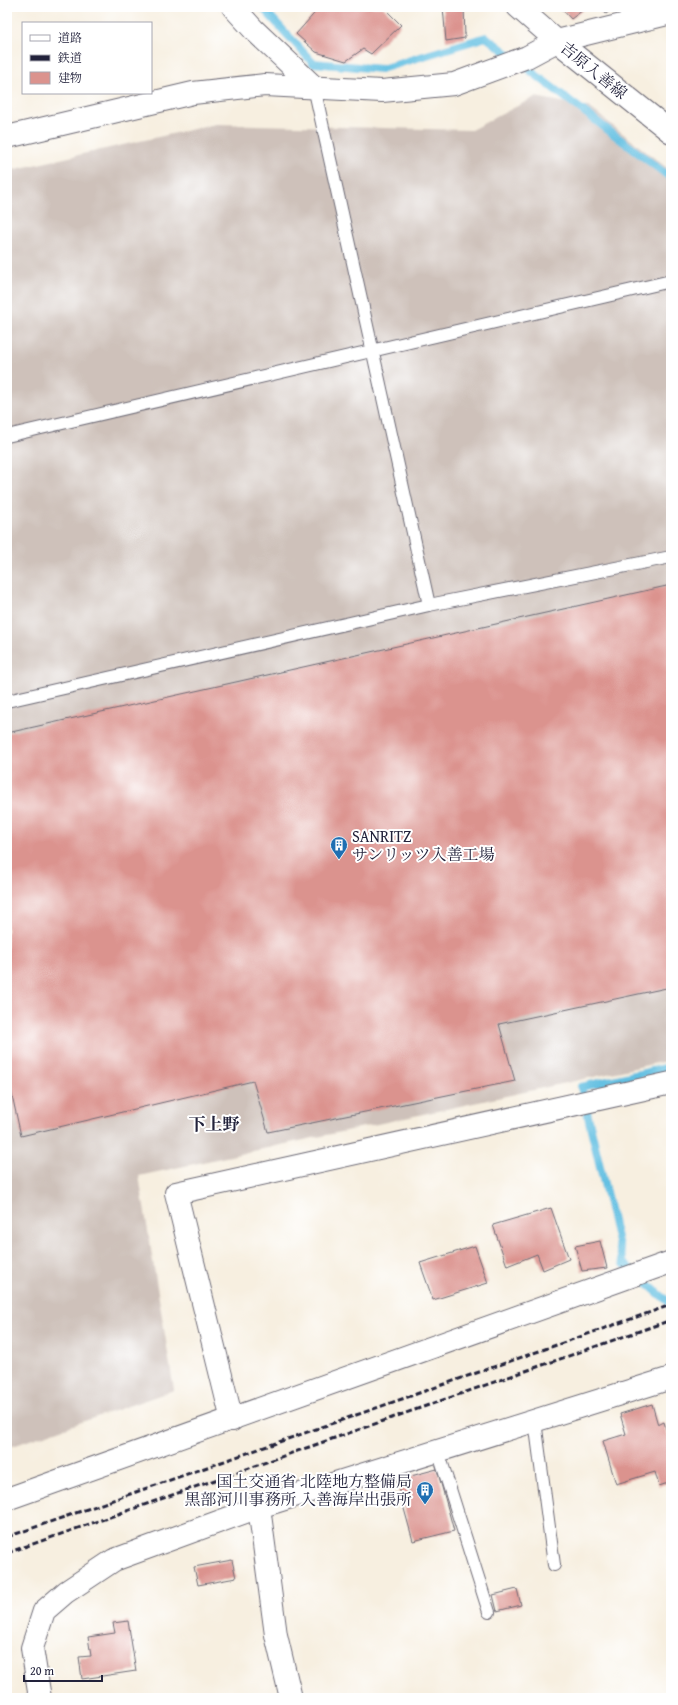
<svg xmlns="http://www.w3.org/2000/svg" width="678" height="1705" font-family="'Gentium Book Plus','Noto Serif JP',serif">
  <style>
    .industrial { fill: #cec1ba }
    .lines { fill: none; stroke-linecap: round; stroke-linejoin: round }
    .stream { stroke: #64c0e2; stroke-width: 8 }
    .building { fill: #db938e }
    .lane-casing { stroke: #6d6a75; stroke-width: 14 }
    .street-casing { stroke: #6d6a75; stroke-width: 24 }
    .secondary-casing { stroke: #6d6a75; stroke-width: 24 }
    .lane { stroke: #fff; stroke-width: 12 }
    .street { stroke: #fff; stroke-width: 22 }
    .secondary { stroke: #fff; stroke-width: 22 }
    .rail { stroke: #22223b; stroke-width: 3; stroke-dasharray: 6 3; stroke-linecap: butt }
    .labels { text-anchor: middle; stroke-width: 4; stroke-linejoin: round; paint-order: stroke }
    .street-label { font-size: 16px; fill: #22223b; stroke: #fff }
    .poi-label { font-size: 16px; fill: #22223b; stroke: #fff; text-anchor: start }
    .neighbourhood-label { font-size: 17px; font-weight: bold; fill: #22223b; stroke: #fff }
  </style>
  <rect width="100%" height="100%" fill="#fff"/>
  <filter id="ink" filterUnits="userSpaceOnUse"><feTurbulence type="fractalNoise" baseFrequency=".025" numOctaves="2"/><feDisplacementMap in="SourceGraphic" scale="8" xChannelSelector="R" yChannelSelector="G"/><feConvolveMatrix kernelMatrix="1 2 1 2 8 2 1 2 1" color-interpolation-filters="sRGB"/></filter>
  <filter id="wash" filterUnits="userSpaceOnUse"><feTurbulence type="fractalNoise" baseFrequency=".012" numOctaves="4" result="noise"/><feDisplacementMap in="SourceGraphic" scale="16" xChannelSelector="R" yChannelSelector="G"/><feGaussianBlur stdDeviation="0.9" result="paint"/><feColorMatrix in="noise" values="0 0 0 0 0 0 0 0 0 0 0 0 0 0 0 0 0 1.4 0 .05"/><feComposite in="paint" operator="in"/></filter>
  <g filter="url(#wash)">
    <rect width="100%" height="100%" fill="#f7efe0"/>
    <path class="industrial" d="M 535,97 L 589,107 L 671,171 L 671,1060 L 139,1176 L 174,1390 L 7,1448 L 7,171 L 216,124 L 471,130 Z"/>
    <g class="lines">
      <g class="stream">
        <path d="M 262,7 L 313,63 L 381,69 L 486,37 L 671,178"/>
        <path d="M 671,1067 L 581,1087 L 623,1263 L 671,1304"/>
      </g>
    </g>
    <g id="blocks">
      <g class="building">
        <path d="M 320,7 L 383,7 L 401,25 L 371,54 L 363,49 L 346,61 L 316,52 L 296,34 Z"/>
        <path d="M 443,7 L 464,7 L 465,38 L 446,41 Z"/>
        <path d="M 560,7 L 587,7 L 571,19 Z"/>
        <path d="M 601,7 L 615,7 L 606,14 Z"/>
        <path d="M 671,585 L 671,987 L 499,1024 L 515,1081 L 268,1132 L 253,1081 L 21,1136 L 7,1072 L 7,733 Z"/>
        <path d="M 551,1208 L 569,1259 L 543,1270 L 537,1254 L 507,1266 L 493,1225 Z"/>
        <path d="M 600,1241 L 607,1268 L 582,1271 L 575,1246 Z"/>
        <path d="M 475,1246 L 488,1283 L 433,1300 L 420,1263 Z"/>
        <path d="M 652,1404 L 658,1425 L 664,1422 L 671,1446 L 671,1482 L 659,1486 L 655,1472 L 616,1484 L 603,1441 L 626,1434 L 620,1414 Z"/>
        <path d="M 437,1469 L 454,1531 L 413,1541 L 396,1480 Z"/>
        <path d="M 232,1560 L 236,1578 L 198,1585 L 194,1567 Z"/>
        <path d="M 517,1589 L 521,1605 L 497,1611 L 493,1595 Z"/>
        <path d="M 128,1621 L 136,1671 L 82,1679 L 79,1657 L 91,1656 L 88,1637 L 115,1633 L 113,1623 Z"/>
      </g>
    </g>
  </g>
  <g filter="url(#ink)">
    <use href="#blocks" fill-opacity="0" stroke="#6d6a75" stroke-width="1"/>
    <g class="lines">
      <g class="lane-casing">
        <g id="lane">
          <path d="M 314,87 L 429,605"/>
          <path d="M 7,436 L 671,281"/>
          <path d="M 7,701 L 429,605 L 671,557"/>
          <path d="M 535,1421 L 554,1565"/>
          <path d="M 438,1451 L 489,1612"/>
        </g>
      </g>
      <g class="street-casing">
        <g id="street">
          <path d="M 233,7 L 254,30 L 314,87"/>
          <path d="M 557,41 L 671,13"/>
          <path d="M 232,1420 L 176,1193 L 671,1083"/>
          <path d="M 7,1499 L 671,1262"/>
          <path d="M 259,1507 L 276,1635 L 291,1698"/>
        </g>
      </g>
      <g class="secondary-casing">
        <g id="secondary">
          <path d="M 518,7 L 557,41 L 671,132"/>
          <path d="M 7,137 L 193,93 L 265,85 L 382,91 L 454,84 L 527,57 L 557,41"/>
          <path d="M 40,1698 L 32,1648 L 44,1611 L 66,1592 L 114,1560 L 259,1507 L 671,1378"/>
        </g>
      </g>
      <use href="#lane" class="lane"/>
      <use href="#street" class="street"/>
      <use href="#secondary" class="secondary"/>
      <g class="rail">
        <path d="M 7,1537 L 671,1305"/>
        <path d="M 7,1553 L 671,1320"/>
      </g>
    </g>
  </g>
  <defs>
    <g id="building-pin" transform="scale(0.9)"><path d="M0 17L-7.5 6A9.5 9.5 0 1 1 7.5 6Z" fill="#1f6fb2" stroke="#fff"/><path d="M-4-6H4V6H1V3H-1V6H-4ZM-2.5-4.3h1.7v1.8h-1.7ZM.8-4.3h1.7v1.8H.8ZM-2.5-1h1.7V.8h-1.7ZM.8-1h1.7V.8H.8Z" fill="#fff"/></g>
  </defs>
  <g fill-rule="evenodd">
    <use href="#building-pin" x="339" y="845"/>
    <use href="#building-pin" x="425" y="1490"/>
  </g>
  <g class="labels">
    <g class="street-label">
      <text transform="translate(594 70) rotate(39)" y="6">吉原入善線</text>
    </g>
    <g class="poi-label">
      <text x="352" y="842">SANRITZ<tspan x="352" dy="18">サンリッツ入善工場</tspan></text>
      <text x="412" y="1487" text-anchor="end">国土交通省 北陸地方整備局<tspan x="412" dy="18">黒部河川事務所 入善海岸出張所</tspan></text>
    </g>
    <g class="neighbourhood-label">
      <text x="214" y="1130">下上野</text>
    </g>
  </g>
  <rect width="678" height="1705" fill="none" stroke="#fff" stroke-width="24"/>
  <rect x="22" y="22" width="130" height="72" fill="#ffffff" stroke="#a7a7b1"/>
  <rect x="30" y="35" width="20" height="6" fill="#ffffff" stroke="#a7a7b1"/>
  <text x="58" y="42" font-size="12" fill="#22223b">道路</text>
  <rect x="30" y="55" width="20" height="6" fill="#22223b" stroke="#a7a7b1"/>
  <text x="58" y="62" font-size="12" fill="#22223b">鉄道</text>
  <rect x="30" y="72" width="20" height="12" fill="#db938e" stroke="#a7a7b1"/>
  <text x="58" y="82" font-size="12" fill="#22223b">建物</text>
  <path d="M24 1675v6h78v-6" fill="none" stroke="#22223b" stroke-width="2"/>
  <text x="30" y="1675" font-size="12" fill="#22223b" stroke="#ffffff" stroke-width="3" paint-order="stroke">20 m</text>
</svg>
